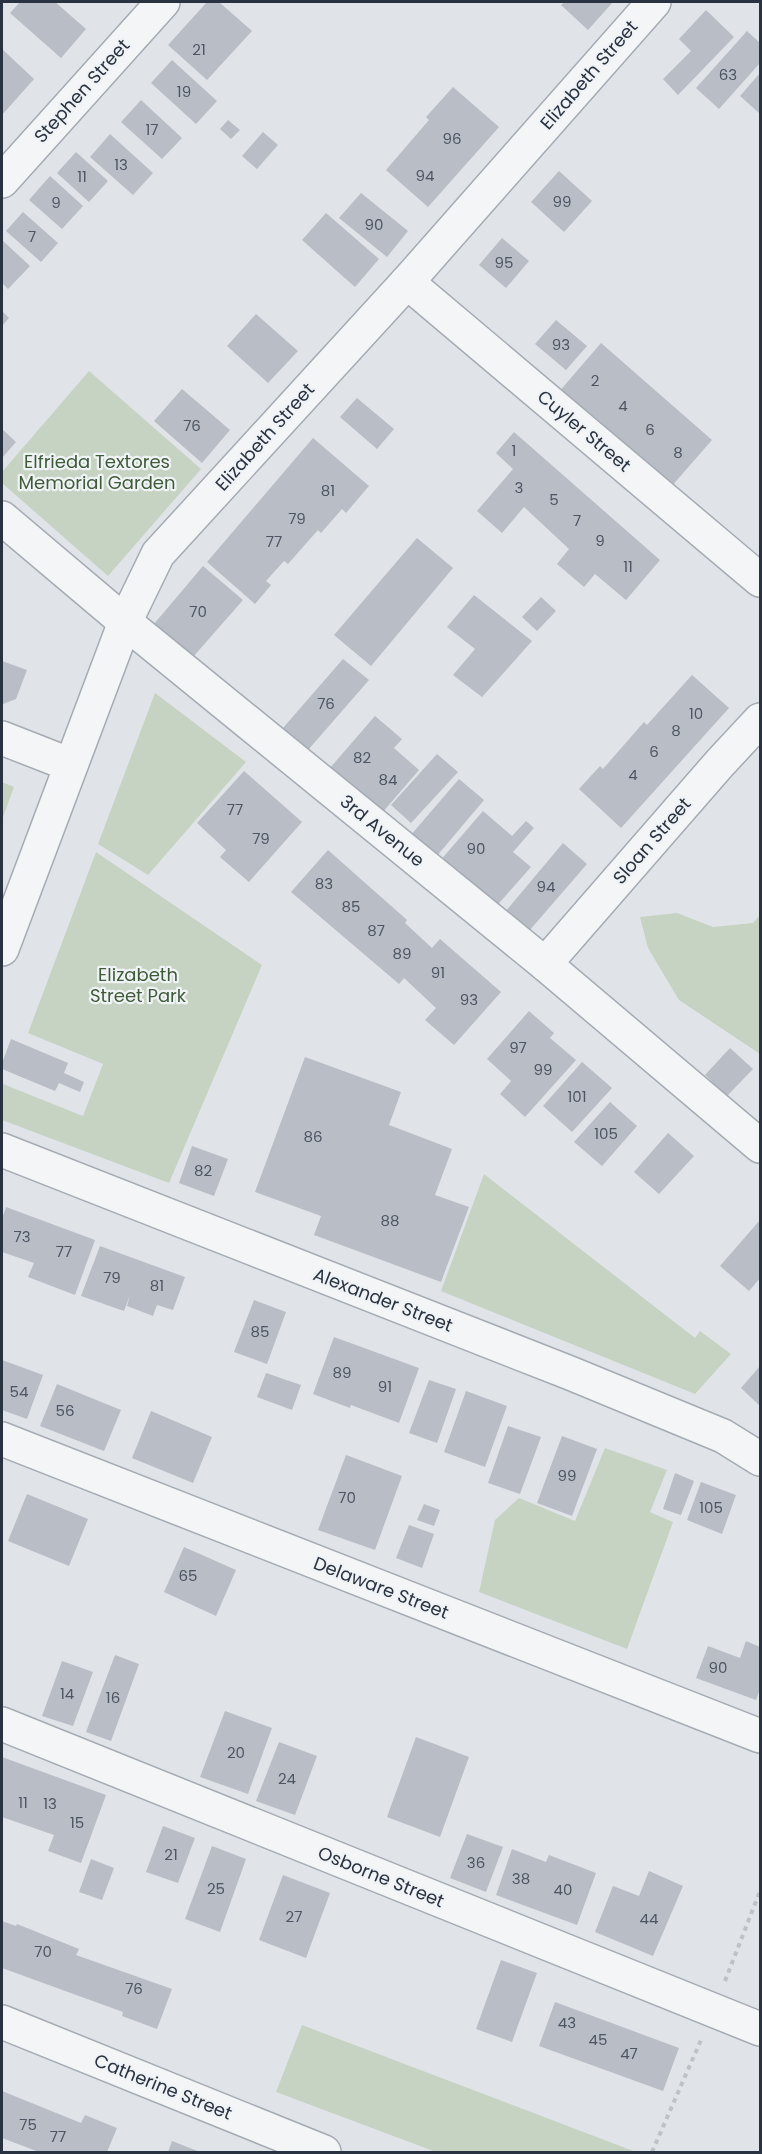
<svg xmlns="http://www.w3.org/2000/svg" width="762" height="2154" font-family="Poppins,sans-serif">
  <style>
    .green { fill: #c6d3c2 }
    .building { fill: #b8bdc6 }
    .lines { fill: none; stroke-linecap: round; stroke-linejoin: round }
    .minor-casing { stroke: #a5abb3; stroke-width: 36 }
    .path { stroke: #bec2c7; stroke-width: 4; stroke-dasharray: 4.5 4.5; stroke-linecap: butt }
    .minor { stroke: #f3f5f7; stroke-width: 33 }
    .labels { text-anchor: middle; stroke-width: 4.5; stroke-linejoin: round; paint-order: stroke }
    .number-label { font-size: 15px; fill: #4d5562 }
    .street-label { font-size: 18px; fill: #293240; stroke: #f0f3f6 }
    .park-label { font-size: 18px; fill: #3e5b37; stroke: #f0f3f6 }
  </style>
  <rect width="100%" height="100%" fill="#e0e4e9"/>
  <g class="green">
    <path d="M 89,371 L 201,469 L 108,576 L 2,483 L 2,472 Z"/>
    <path d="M 155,693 L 246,762 L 148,875 L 98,844 Z"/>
    <path d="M 2,782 L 14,787 L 2,820 Z"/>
    <path d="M 96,852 L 262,965 L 169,1183 L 2,1120 L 3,1084 L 83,1116 L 103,1064 L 28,1033 Z"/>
    <path d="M 677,913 L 713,927 L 753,923 L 760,915 L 760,1054 L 679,1000 L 648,948 L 640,917 Z"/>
    <path d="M 484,1174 L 695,1338 L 700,1331 L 731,1354 L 695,1394 L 441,1291 Z"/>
    <path d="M 605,1448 L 667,1470 L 650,1512 L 673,1522 L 627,1649 L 479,1592 L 495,1520 L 519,1498 L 575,1521 Z"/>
    <path d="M 302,2025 L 636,2152 L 436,2152 L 276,2092 Z"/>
  </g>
  <g class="building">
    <path d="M 20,2 L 55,2 L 86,29 L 61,58 L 10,13 Z"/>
    <path d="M 207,2 L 219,2 L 252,31 L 207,80 L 168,45 Z"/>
    <path d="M 565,2 L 613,2 L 588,30 L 561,5 Z"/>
    <path d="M 706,10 L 734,37 L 678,95 L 663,79 L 691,51 L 679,39 Z"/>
    <path d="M 747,31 L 760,43 L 760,63 L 719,109 L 696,88 Z"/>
    <path d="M 2,49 L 34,79 L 2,115 Z"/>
    <path d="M 172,60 L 217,101 L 196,124 L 151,83 Z"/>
    <path d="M 760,73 L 760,111 L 759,113 L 740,96 Z"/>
    <path d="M 453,87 L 499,127 L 428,207 L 386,170 L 429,120 L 426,117 Z"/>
    <path d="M 141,100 L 182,138 L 162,159 L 121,122 Z"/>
    <path d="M 228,120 L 240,130 L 231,139 L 220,129 Z"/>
    <path d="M 263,132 L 278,145 L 257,169 L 242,156 Z"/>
    <path d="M 110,134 L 153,173 L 133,195 L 90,157 Z"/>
    <path d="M 76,152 L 108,181 L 89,202 L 57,173 Z"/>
    <path d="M 559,171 L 592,201 L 564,232 L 531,202 Z"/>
    <path d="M 50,176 L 83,206 L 62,229 L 29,200 Z"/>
    <path d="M 361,193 L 408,231 L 387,257 L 339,218 Z"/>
    <path d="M 23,212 L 58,243 L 41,262 L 6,231 Z"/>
    <path d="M 326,213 L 379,259 L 355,287 L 302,240 Z"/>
    <path d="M 502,238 L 529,261 L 506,288 L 479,265 Z"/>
    <path d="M 2,240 L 30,266 L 8,289 L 2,283 Z"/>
    <path d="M 2,311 L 9,318 L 2,326 Z"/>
    <path d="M 256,314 L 298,351 L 268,383 L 227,346 Z"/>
    <path d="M 556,320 L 587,346 L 566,370 L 535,344 Z"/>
    <path d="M 601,343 L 712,440 L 670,488 L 558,393 Z"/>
    <path d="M 182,389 L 230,430 L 202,463 L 154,421 Z"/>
    <path d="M 357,398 L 394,429 L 377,449 L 340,417 Z"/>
    <path d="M 2,429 L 16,442 L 2,458 Z"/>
    <path d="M 514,432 L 660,560 L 626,600 L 595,574 L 584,587 L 557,564 L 569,549 L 524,507 L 502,533 L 477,511 L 513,469 L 496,453 Z"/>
    <path d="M 313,438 L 369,486 L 346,513 L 342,509 L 321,533 L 318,530 L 288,564 L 284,561 L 266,581 L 271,585 L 255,604 L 207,562 Z"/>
    <path d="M 417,538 L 453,568 L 371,666 L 334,635 Z"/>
    <path d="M 203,566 L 243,600 L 193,657 L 154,624 Z"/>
    <path d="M 474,595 L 532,641 L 482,697 L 453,675 L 475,649 L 447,627 Z"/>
    <path d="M 541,597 L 556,611 L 537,631 L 522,617 Z"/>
    <path d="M 343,659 L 369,680 L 308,750 L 283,728 Z"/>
    <path d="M 2,661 L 27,670 L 16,699 L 3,704 L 2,704 Z"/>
    <path d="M 692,675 L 729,708 L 621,828 L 579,789 L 600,766 L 603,769 L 644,722 L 647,725 Z"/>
    <path d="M 375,716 L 402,739 L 394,748 L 419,770 L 382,813 L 330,768 Z"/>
    <path d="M 437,754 L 458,772 L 411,823 L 391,805 Z"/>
    <path d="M 244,771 L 302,822 L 249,882 L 220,857 L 226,850 L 197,823 Z"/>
    <path d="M 459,779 L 484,800 L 436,857 L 410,836 Z"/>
    <path d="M 483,811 L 512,836 L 526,821 L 534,828 L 513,852 L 531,867 L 494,909 L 439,862 Z"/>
    <path d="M 563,843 L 587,864 L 529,931 L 506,911 Z"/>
    <path d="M 328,850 L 407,920 L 405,923 L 432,948 L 440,939 L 501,992 L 454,1045 L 425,1020 L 436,1008 L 404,978 L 399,984 L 291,892 Z"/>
    <path d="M 529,1011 L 554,1033 L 550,1038 L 576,1060 L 525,1117 L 500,1094 L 511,1081 L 487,1059 Z"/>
    <path d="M 11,1039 L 68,1063 L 64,1073 L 84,1082 L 80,1092 L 59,1083 L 55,1091 L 2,1069 L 2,1063 Z"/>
    <path d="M 730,1048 L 753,1069 L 727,1096 L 705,1075 Z"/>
    <path d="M 305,1057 L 401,1092 L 389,1125 L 452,1149 L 435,1195 L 469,1207 L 441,1282 L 314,1235 L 321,1216 L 255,1192 Z"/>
    <path d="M 582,1062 L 612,1088 L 572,1132 L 543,1106 Z"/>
    <path d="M 610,1102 L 637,1126 L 602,1166 L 574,1142 Z"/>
    <path d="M 668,1133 L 694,1156 L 659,1194 L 634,1172 Z"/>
    <path d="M 192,1146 L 228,1159 L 214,1196 L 179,1183 Z"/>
    <path d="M 6,1207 L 95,1240 L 75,1295 L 28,1277 L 34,1263 L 2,1252 L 2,1219 Z"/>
    <path d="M 760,1220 L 760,1278 L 749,1291 L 720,1266 Z"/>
    <path d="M 100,1246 L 185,1277 L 173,1310 L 157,1305 L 153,1316 L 127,1306 L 130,1295 L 124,1311 L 81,1296 Z"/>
    <path d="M 254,1300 L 286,1312 L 267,1364 L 234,1352 Z"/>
    <path d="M 334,1337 L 419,1368 L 399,1423 L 351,1405 L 350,1408 L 313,1394 Z"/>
    <path d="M 2,1360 L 43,1375 L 27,1419 L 2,1410 Z"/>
    <path d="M 760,1366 L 760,1406 L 741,1388 Z"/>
    <path d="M 266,1373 L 301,1385 L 292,1410 L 257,1397 Z"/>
    <path d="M 429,1380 L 456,1389 L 437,1443 L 409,1433 Z"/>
    <path d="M 57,1384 L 121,1410 L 104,1451 L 40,1426 Z"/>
    <path d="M 466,1391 L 507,1406 L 485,1467 L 444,1452 Z"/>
    <path d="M 151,1411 L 212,1437 L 193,1483 L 132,1458 Z"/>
    <path d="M 508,1426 L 541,1437 L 520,1494 L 488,1483 Z"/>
    <path d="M 562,1436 L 597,1449 L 572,1516 L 537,1503 Z"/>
    <path d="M 346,1455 L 402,1476 L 375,1550 L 318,1530 Z"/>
    <path d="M 675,1473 L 694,1481 L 681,1515 L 663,1509 Z"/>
    <path d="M 701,1482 L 736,1495 L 722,1534 L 687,1520 Z"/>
    <path d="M 27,1494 L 88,1519 L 69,1566 L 8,1541 Z"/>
    <path d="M 424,1504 L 440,1510 L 434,1526 L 417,1520 Z"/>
    <path d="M 409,1525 L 434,1534 L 422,1568 L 396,1558 Z"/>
    <path d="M 184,1547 L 236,1570 L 216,1616 L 164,1592 Z"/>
    <path d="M 746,1641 L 760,1647 L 760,1689 L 756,1700 L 696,1678 L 708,1646 L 740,1658 Z"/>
    <path d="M 115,1655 L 139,1664 L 111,1741 L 86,1732 Z"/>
    <path d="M 62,1661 L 93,1672 L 73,1726 L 42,1716 Z"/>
    <path d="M 225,1711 L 272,1728 L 248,1794 L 200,1777 Z"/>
    <path d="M 416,1737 L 469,1757 L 440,1837 L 387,1817 Z"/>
    <path d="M 279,1742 L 317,1756 L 295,1815 L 256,1801 Z"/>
    <path d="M 2,1757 L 106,1795 L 81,1863 L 48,1851 L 54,1835 L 2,1817 Z"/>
    <path d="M 163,1826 L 195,1838 L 178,1883 L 146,1872 Z"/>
    <path d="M 467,1834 L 503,1847 L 486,1892 L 450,1878 Z"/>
    <path d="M 212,1846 L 246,1859 L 220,1932 L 185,1919 Z"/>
    <path d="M 512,1849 L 546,1862 L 549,1855 L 596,1873 L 577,1925 L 496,1895 Z"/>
    <path d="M 91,1859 L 114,1868 L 102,1900 L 79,1892 Z"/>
    <path d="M 649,1871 L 683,1886 L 653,1956 L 595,1932 L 613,1886 L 639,1896 Z"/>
    <path d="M 283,1875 L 330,1893 L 306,1958 L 259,1940 Z"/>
    <path d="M 2,1921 L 16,1926 L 17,1924 L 79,1949 L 76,1955 L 172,1989 L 157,2029 L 122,2016 L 123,2012 L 2,1968 Z"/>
    <path d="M 501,1960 L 537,1973 L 512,2042 L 476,2029 Z"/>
    <path d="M 555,2002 L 679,2048 L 663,2091 L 539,2046 Z"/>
    <path d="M 2,2091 L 81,2123 L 85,2115 L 117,2128 L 107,2152 L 39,2152 L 2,2138 Z"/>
    <path d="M 172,2141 L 200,2152 L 168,2152 Z"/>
  </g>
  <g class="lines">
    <g class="minor-casing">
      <g id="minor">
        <path d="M 2,181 L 163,2"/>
        <path d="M 407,282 L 760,580"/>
        <path d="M 2,518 L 125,622 L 545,964 L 760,1146"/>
        <path d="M 2,738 L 71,765"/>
        <path d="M 2,949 L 125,622 L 158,554 L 407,282 L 654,2"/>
        <path d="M 545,964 L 720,763 L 760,720"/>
        <path d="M 2,1150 L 570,1373 L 723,1436 L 760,1459"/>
        <path d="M 2,1439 L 760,1736"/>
        <path d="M 2,1724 L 760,2029"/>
        <path d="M 2,2022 L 324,2152"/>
      </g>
    </g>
    <g class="path">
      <path d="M 725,1981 L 760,1891"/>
      <path d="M 652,2152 L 701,2040"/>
    </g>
    <use href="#minor" class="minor"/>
  </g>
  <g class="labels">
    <g class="number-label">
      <text x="199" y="55">21</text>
      <text x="728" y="80">63</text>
      <text x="184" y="97">19</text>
      <text x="152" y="135">17</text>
      <text x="452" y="144">96</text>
      <text x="121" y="170">13</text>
      <text x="425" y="181">94</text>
      <text x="82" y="182">11</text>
      <text x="562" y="207">99</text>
      <text x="56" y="208">9</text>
      <text x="374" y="230">90</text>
      <text x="32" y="242">7</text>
      <text x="504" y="268">95</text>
      <text x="561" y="350">93</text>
      <text x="595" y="386">2</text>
      <text x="623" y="411">4</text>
      <text x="192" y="431">76</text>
      <text x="650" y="435">6</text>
      <text x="514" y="456">1</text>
      <text x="678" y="458">8</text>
      <text x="519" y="493">3</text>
      <text x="328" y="496">81</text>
      <text x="554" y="505">5</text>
      <text x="297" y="524">79</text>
      <text x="577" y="526">7</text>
      <text x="600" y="546">9</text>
      <text x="274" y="547">77</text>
      <text x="628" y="572">11</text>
      <text x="198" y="617">70</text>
      <text x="326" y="709">76</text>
      <text x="696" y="719">10</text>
      <text x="676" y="736">8</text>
      <text x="654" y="757">6</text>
      <text x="362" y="763">82</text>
      <text x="633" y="780">4</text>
      <text x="388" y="785">84</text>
      <text x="235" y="815">77</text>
      <text x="261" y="844">79</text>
      <text x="476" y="854">90</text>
      <text x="324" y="889">83</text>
      <text x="546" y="892">94</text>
      <text x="351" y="912">85</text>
      <text x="376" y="936">87</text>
      <text x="402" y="959">89</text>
      <text x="438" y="978">91</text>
      <text x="469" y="1005">93</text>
      <text x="518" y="1053">97</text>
      <text x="543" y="1075">99</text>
      <text x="577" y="1102">101</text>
      <text x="606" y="1139">105</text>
      <text x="313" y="1142">86</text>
      <text x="203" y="1176">82</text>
      <text x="390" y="1226">88</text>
      <text x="22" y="1242">73</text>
      <text x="64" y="1257">77</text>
      <text x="112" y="1283">79</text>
      <text x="157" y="1291">81</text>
      <text x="260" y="1337">85</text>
      <text x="342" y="1378">89</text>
      <text x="385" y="1392">91</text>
      <text x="19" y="1397">54</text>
      <text x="65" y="1416">56</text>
      <text x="567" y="1481">99</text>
      <text x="347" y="1503">70</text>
      <text x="711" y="1513">105</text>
      <text x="188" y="1581">65</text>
      <text x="718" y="1673">90</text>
      <text x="67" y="1699">14</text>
      <text x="113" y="1703">16</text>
      <text x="236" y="1758">20</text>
      <text x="287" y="1784">24</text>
      <text x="23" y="1808">11</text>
      <text x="50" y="1809">13</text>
      <text x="77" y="1828">15</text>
      <text x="171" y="1860">21</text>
      <text x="476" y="1868">36</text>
      <text x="521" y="1884">38</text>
      <text x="216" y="1894">25</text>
      <text x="563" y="1895">40</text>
      <text x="294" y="1922">27</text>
      <text x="649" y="1924">44</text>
      <text x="43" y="1957">70</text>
      <text x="134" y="1994">76</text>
      <text x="567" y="2028">43</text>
      <text x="598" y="2045">45</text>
      <text x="629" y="2059">47</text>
      <text x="28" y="2130">75</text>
      <text x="58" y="2142">77</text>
    </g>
    <g class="street-label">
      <text transform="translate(589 75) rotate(-49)" y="6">Elizabeth Street</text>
      <text transform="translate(82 91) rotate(-48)" y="6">Stephen Street</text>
      <text transform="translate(584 431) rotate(40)" y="6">Cuyler Street</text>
      <text transform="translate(265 437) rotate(-48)" y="6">Elizabeth Street</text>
      <text transform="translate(382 831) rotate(39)" y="6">3rd Avenue</text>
      <text transform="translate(652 841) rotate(-49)" y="6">Sloan Street</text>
      <text transform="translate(383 1300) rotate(21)" y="6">Alexander Street</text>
      <text transform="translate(381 1588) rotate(21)" y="6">Delaware Street</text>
      <text transform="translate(381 1877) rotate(22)" y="6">Osborne Street</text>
      <text transform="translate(163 2087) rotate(22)" y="6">Catherine Street</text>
    </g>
    <g class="park-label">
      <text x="97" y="468">Elfrieda Textores<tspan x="97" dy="21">Memorial Garden</tspan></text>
      <text x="138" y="981">Elizabeth<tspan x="138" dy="21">Street Park</tspan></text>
    </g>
  </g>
  <rect width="762" height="2154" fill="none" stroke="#293240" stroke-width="6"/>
</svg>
